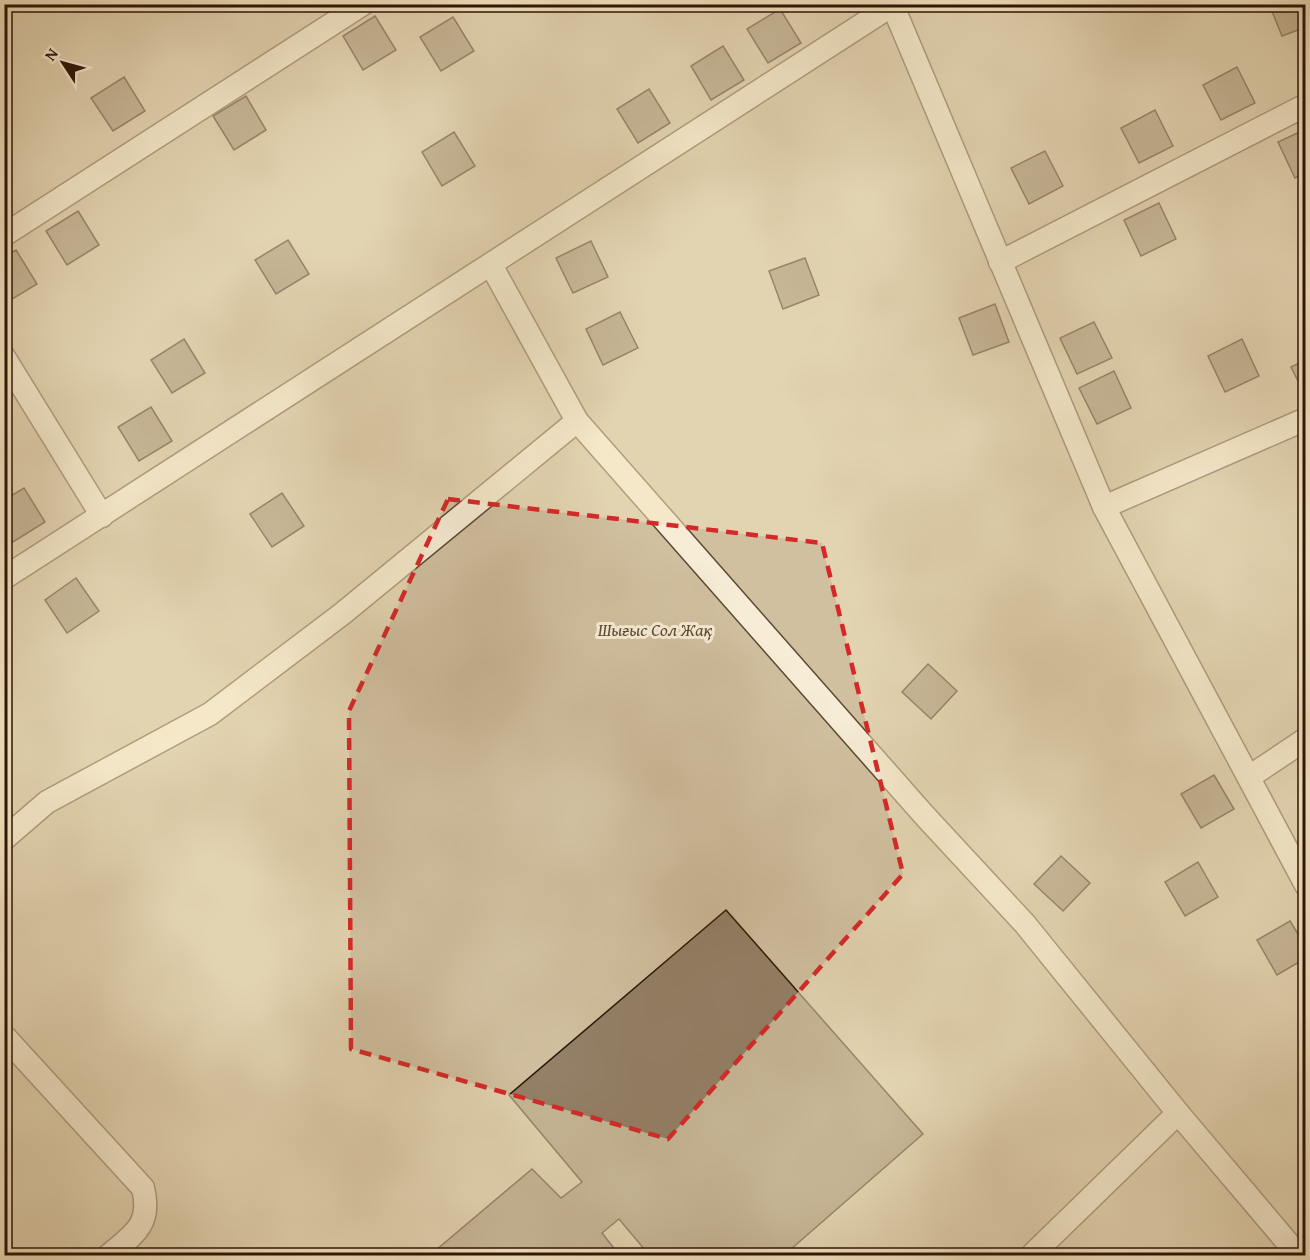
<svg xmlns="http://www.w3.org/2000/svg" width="1310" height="1260" font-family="'Gentium Book Plus',serif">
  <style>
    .green { fill: #d1c0a0; stroke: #7e6a53; stroke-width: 1.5 }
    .building { fill: #938067; stroke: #2b1506; stroke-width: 1.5 }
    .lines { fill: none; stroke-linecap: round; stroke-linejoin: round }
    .street-casing { stroke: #5d4834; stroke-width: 25 }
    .street { stroke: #f7edd6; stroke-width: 22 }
    .marked { fill: none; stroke: #d62828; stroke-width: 4.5; stroke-dasharray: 12 8; stroke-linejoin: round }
    .labels { text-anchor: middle; stroke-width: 6; stroke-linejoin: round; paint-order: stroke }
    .park-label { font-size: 18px; font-style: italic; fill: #5d4834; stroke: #f7edd6 }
  </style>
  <rect width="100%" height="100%" fill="#f3e3c0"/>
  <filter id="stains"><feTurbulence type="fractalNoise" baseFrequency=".00333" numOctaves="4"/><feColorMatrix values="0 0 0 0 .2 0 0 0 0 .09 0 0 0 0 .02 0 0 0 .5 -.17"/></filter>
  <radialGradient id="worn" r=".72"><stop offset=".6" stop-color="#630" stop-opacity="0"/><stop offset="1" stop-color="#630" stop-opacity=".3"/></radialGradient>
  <path class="green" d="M 5,5 L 1305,5 L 1305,1255 L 5,1256 Z"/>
  <g class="building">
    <path d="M 1269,4 L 1306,4 L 1306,27 L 1282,36 Z"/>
    <path d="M 780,9 L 801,43 L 768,63 L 747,29 Z"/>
    <path d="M 375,16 L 396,50 L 363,70 L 343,36 Z"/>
    <path d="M 453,17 L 474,51 L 441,71 L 420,37 Z"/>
    <path d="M 723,46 L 744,80 L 711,100 L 691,66 Z"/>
    <path d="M 1237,67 L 1255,103 L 1221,120 L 1203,85 Z"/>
    <path d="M 124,77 L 145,111 L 113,131 L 91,98 Z"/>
    <path d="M 649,89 L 670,123 L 638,143 L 617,109 Z"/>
    <path d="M 246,96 L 266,130 L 234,150 L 213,116 Z"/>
    <path d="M 1155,110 L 1173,146 L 1139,163 L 1121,128 Z"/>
    <path d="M 1306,129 L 1306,173 L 1295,178 L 1278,142 Z"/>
    <path d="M 454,132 L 475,166 L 442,186 L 422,152 Z"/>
    <path d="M 1045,151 L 1063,186 L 1029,204 L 1011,168 Z"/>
    <path d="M 1159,203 L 1176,239 L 1141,256 L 1124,220 Z"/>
    <path d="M 78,211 L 99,245 L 67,265 L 46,231 Z"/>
    <path d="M 288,240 L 309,274 L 276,294 L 255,260 Z"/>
    <path d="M 591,241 L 608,277 L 573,293 L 556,258 Z"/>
    <path d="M 16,250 L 37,284 L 4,304 L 4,257 Z"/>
    <path d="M 805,258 L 819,295 L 783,309 L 769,271 Z"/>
    <path d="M 995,304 L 1009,342 L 973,355 L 959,318 Z"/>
    <path d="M 620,312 L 638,348 L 603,365 L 586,329 Z"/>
    <path d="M 1094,322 L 1112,358 L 1077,374 L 1060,338 Z"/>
    <path d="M 184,339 L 205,373 L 172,393 L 151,360 Z"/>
    <path d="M 1242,339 L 1259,376 L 1225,392 L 1208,356 Z"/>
    <path d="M 1306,360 L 1306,397 L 1291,367 Z"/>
    <path d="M 1114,371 L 1131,408 L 1097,424 L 1079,388 Z"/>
    <path d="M 151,407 L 172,441 L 139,461 L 118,427 Z"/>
    <path d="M 24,488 L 45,522 L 13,542 L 4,529 L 4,500 Z"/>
    <path d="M 282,493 L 304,526 L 272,547 L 250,514 Z"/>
    <path d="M 76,578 L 99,611 L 67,633 L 45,600 Z"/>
    <path d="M 928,664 L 957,691 L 931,719 L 902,692 Z"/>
    <path d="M 1214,775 L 1234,809 L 1201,828 L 1181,794 Z"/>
    <path d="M 1061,856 L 1090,883 L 1063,911 L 1034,884 Z"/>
    <path d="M 1198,862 L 1218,897 L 1185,916 L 1165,882 Z"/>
    <path d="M 726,910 L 923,1134 L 783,1256 L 650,1256 L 619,1219 L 602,1233 L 620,1256 L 429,1256 L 532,1169 L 561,1198 L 582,1182 L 509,1095 Z"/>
    <path d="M 1290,921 L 1306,947 L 1306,958 L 1277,975 L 1257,940 Z"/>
  </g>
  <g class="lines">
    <g class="street-casing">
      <g id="street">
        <path d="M 892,4 L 1104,507 L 1306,885"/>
        <path d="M 4,235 L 363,4"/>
        <path d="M 1000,262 L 1306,105"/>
        <path d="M 491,265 L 577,421 L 924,815 L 1025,924 L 1178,1113 L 1299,1256"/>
        <path d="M 4,357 L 102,516"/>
        <path d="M 1104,507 L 1306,419"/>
        <path d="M 4,578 L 894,4"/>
        <path d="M 1249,777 L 1306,739"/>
        <path d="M 4,839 L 47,802 L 210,714 L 342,614 L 577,421"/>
        <path d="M 4,1036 L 143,1188 C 152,1225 134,1234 108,1256"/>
        <path d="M 1031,1256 L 1178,1113"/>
      </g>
    </g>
    <use href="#street" class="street"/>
  </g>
  <path d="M0 0H1310V1260H0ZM 448,499 L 822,543 L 903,874 L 668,1139 L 351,1049 L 349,711 Z" fill="#f3e3c0" fill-opacity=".55" fill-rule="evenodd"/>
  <path class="marked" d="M 448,499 L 822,543 L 903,874 L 668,1139 L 351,1049 L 349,711 Z"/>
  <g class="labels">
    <g class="park-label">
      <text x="655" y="636">Шығыс Сол Жақ</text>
    </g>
  </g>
  <rect width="1310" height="1260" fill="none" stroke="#f3e3c0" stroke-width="24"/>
  <rect x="6" y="6" width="1298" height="1248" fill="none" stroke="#2b1506" stroke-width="3"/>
  <rect x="12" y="12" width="1286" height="1236" fill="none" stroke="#2b1506" stroke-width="1.5"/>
  <g transform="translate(63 63) rotate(306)" stroke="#f7edd6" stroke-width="4.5" paint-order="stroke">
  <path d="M0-4.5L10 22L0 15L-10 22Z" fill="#2b1506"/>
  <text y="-9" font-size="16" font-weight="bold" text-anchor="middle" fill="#2b1506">N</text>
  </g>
  <rect width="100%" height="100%" filter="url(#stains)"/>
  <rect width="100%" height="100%" fill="url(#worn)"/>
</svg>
